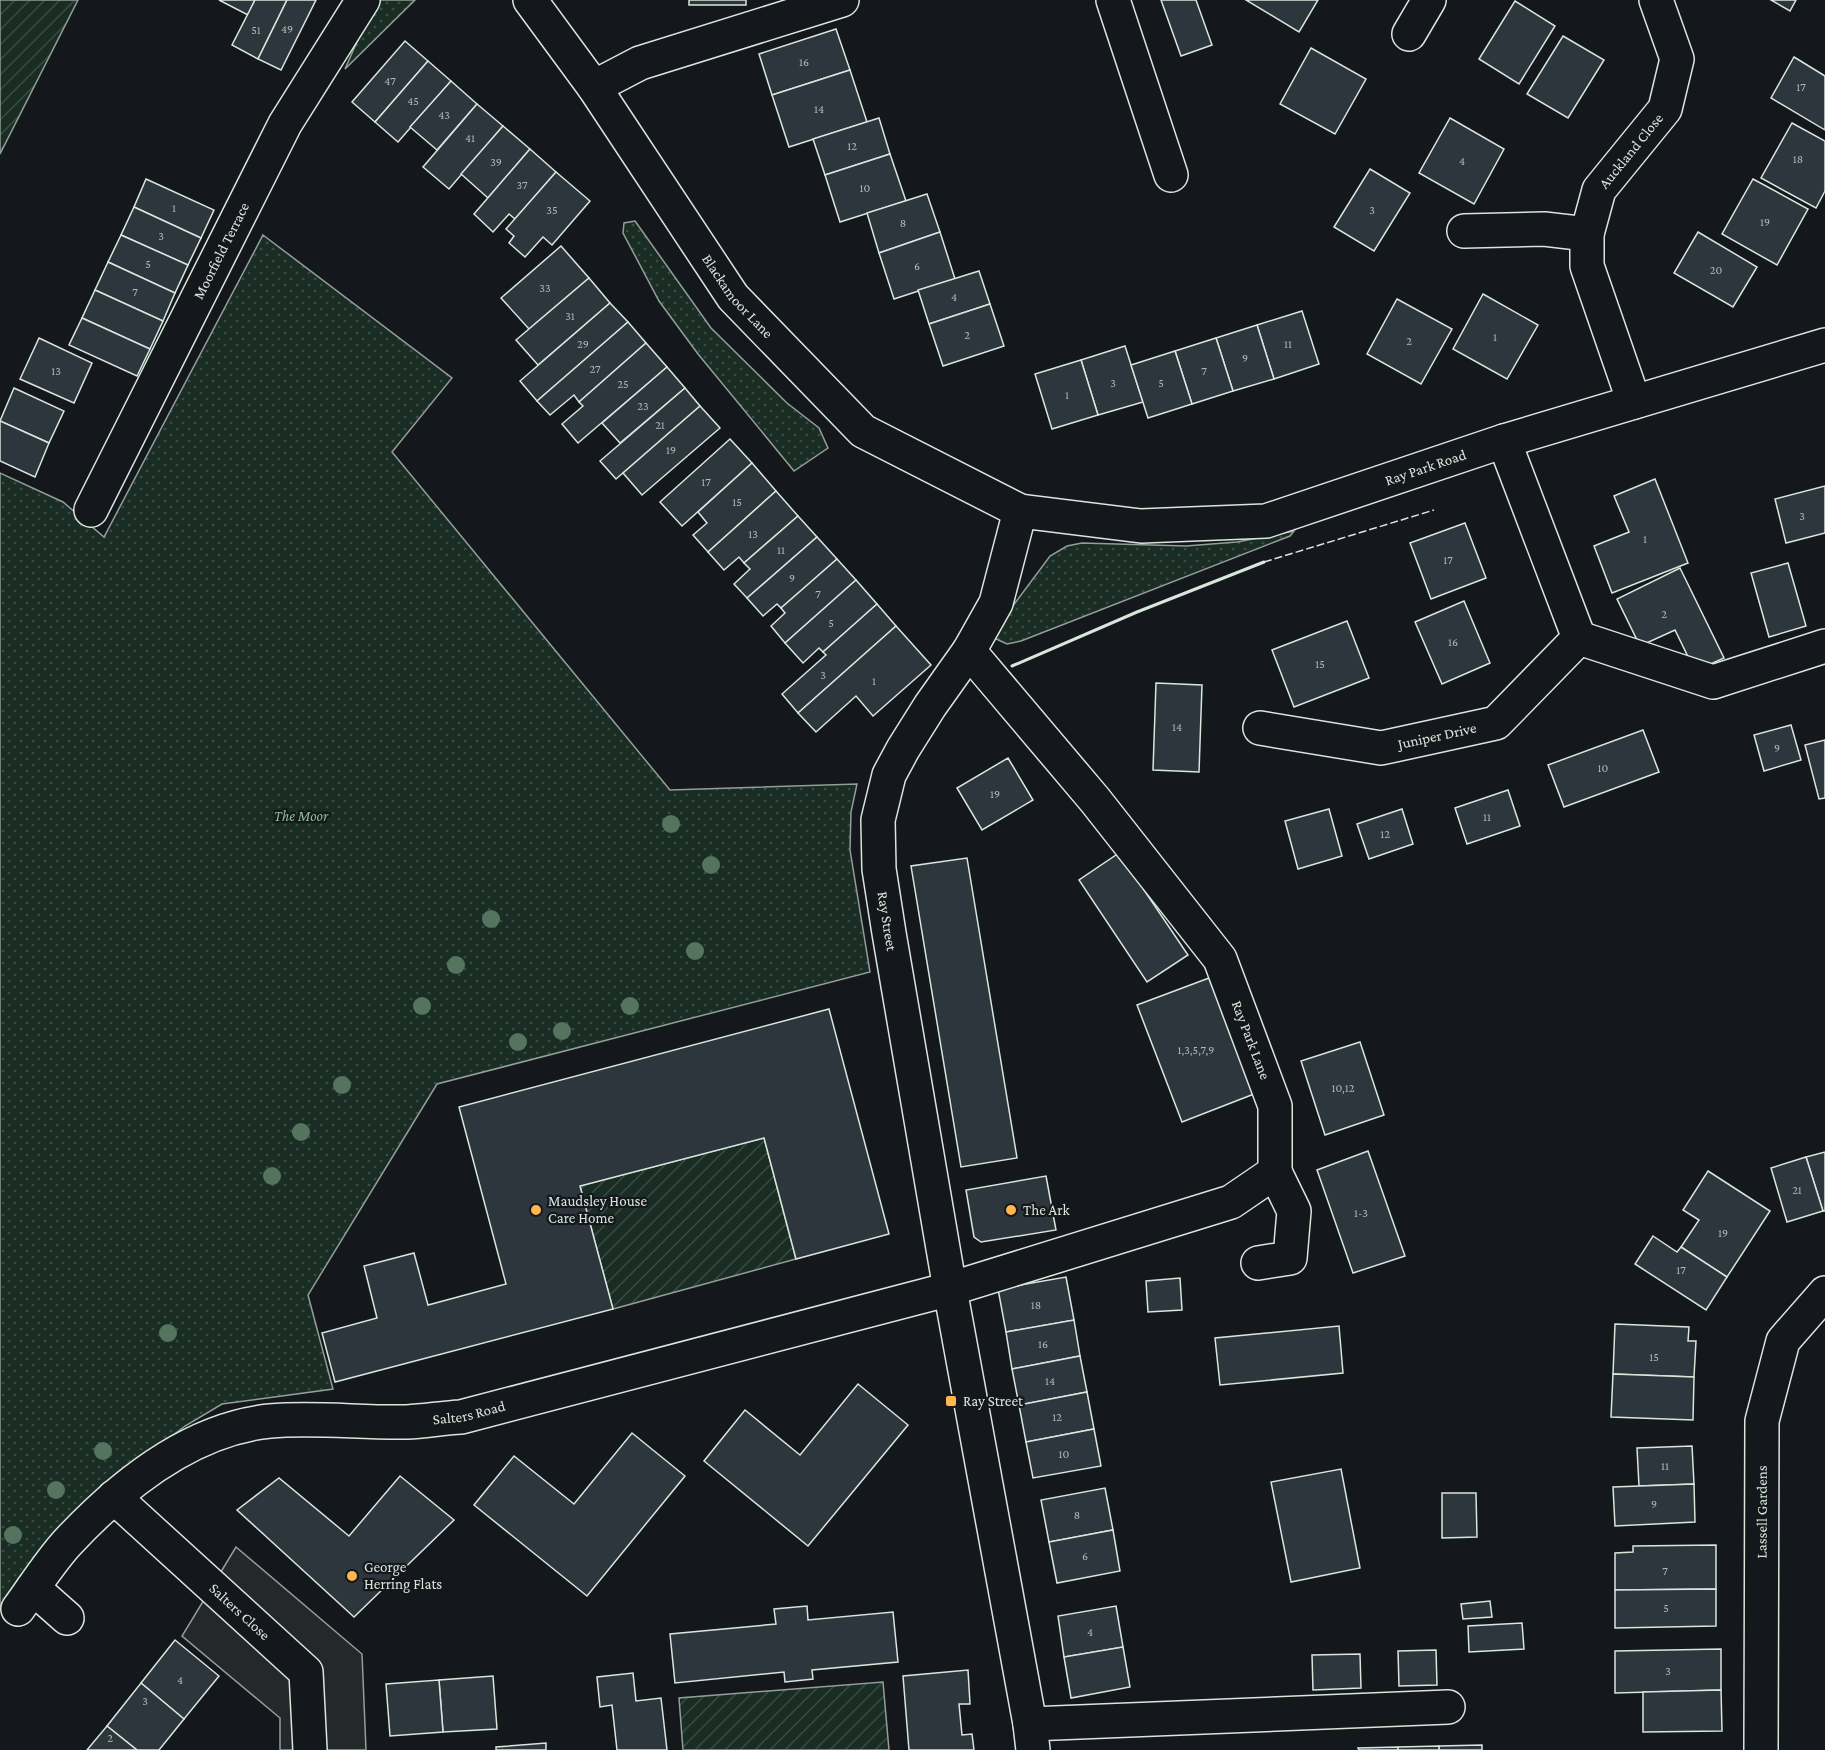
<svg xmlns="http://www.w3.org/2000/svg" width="1825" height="1750" font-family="'Crimson Pro',serif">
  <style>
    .grass { fill: url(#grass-dots); stroke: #939e99; stroke-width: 1.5 }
    .garden { fill: url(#garden-furrows); stroke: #939e99; stroke-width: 1.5 }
    .parking { fill: #24282b; stroke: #939e99; stroke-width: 1.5 }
    .building { fill: #2c363c; stroke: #d8e6dc; stroke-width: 1.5 }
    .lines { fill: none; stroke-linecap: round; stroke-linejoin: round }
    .minor-casing { stroke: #d8e6dc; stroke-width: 36 }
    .minor { stroke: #14181c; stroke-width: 33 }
    .fence { stroke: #d8e6dc; stroke-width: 1.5; stroke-dasharray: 8 3; stroke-linecap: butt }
    .wall { stroke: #d8e6dc; stroke-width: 3 }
    .tree { fill: #55745f }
    .poi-dot { fill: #ffb74d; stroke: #14181c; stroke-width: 2 }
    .labels { text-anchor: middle; stroke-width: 4.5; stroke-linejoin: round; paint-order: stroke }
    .number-label { font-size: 12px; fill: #adbab4 }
    .street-label { font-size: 15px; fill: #d8e6dc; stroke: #14181c }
    .park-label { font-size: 15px; font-style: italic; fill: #8ac095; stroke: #14181c }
    .poi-label { font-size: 15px; fill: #d8e6dc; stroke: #14181c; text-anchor: start }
  </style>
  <defs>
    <pattern id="grass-dots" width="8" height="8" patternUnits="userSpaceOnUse" patternTransform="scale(1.5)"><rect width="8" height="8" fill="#1a2d24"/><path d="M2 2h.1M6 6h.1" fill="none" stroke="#3b4b43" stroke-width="1.8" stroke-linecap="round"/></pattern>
    <pattern id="garden-furrows" width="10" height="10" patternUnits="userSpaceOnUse" patternTransform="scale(1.5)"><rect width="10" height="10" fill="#1a2d24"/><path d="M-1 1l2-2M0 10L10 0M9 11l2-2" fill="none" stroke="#3b4b43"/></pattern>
  </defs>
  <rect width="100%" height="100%" fill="#14181c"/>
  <g class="grass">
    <path d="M 380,0 L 415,0 L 345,69 L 364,26 Z"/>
    <path d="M 635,221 L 711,328 L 787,403 L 819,428 L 828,448 L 794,471 L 698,354 L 659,301 L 623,233 L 624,223 Z"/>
    <path d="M 263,235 L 452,378 L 392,452 L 670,790 L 857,784 L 851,812 L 850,850 L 870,972 L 437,1084 L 308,1295 L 333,1389 L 222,1404 L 185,1426 L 101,1490 L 49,1545 L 5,1598 L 0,1608 L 0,473 L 63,502 L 104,537 Z"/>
    <path d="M 1294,531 L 1290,536 L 1021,641 L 1007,644 L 994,638 L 995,630 L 1050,556 L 1067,546 L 1082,543 L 1186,546 L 1237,542 Z"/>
  </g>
  <g class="garden">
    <path d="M 0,0 L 78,0 L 0,154 Z"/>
    <path d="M 764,1138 L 796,1259 L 613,1309 L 580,1186 Z"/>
    <path d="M 883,1682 L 889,1750 L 683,1750 L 679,1698 Z"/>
  </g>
  <path class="parking" d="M 236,1547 L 362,1654 L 366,1750 L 280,1750 L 280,1718 L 182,1636 Z"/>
  <g class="building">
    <path d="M 219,0 L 255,0 L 248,15 Z"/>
    <path d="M 255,0 L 287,0 L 258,59 L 232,45 Z"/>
    <path d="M 287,0 L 316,0 L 281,70 L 258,59 Z"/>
    <rect x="689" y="0" width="57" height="5"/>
    <path d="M 1161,0 L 1196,0 L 1212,45 L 1181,56 Z"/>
    <path d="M 1246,0 L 1318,0 L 1299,32 Z"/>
    <path d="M 1771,0 L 1796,0 L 1790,11 Z"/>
    <path d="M 1515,1 L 1555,26 L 1519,84 L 1479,59 Z"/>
    <path d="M 836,29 L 850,70 L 772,95 L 759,54 Z"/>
    <path d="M 1563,36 L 1604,60 L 1568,118 L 1527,94 Z"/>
    <path d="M 405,41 L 428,61 L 375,122 L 352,102 Z"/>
    <path d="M 1311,48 L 1366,79 L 1335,134 L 1280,104 Z"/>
    <path d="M 1794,57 L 1825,76 L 1825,130 L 1771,98 Z"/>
    <path d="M 428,61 L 451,81 L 398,142 L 375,122 Z"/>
    <path d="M 850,70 L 867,122 L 789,147 L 772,95 Z"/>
    <path d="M 451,81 L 477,104 L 437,150 L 410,127 Z"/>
    <path d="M 477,104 L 503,126 L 449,189 L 423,167 Z"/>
    <path d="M 879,118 L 890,154 L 825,175 L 813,139 Z"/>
    <path d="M 1450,118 L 1504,149 L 1474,204 L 1419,173 Z"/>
    <path d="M 1792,123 L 1825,141 L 1825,191 L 1816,208 L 1761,178 Z"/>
    <path d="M 503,126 L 530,149 L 488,198 L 461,174 Z"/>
    <path d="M 530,149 L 556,172 L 515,219 L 509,214 L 493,232 L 474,214 Z"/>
    <path d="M 890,154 L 906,201 L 840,222 L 825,175 Z"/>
    <path d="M 1370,169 L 1410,193 L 1374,251 L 1334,227 Z"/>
    <path d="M 556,172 L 590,201 L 552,245 L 543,237 L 525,257 L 509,243 L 514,236 L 506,229 Z"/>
    <path d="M 146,179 L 214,210 L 201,238 L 134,207 Z"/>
    <path d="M 1753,179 L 1808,209 L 1777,265 L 1722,234 Z"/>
    <path d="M 927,194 L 940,232 L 879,253 L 867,213 Z"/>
    <path d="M 134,207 L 201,238 L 188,265 L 121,235 Z"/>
    <path d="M 940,232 L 955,279 L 894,299 L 879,253 Z"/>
    <path d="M 1698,232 L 1757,267 L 1733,307 L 1674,273 Z"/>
    <path d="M 121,235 L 188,265 L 175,293 L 108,262 Z"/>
    <path d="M 561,246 L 589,278 L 529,329 L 501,298 Z"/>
    <path d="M 108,262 L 175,293 L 163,321 L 95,290 Z"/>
    <path d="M 979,271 L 990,304 L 929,324 L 918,290 Z"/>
    <path d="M 589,278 L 610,303 L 538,365 L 516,340 Z"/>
    <path d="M 95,290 L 163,321 L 150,349 L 82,318 Z"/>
    <path d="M 1483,294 L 1538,325 L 1507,379 L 1453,349 Z"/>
    <path d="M 1397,299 L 1452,329 L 1421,384 L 1367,354 Z"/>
    <path d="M 610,303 L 628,322 L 537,401 L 520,381 Z"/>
    <path d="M 990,304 L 1004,346 L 943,366 L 929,324 Z"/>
    <path d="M 1302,311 L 1319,364 L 1274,379 L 1257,325 Z"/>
    <path d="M 82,318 L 150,349 L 137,376 L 69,345 Z"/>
    <path d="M 628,322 L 646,343 L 579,402 L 574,395 L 550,415 L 537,401 Z"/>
    <path d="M 1257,325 L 1274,379 L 1233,391 L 1216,338 Z"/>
    <path d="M 39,338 L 92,363 L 74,403 L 20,379 Z"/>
    <path d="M 1216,338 L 1233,391 L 1192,404 L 1175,351 Z"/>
    <path d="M 646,343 L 667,367 L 578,443 L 562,424 L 583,406 L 579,402 Z"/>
    <path d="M 1125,346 L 1143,402 L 1098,415 L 1081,360 Z"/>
    <path d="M 1175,351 L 1192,404 L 1148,418 L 1131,365 Z"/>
    <path d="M 1081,360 L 1098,415 L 1052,429 L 1035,374 Z"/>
    <path d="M 667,367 L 685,388 L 620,443 L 602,423 Z"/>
    <path d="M 14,388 L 64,411 L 49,443 L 0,421 Z"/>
    <path d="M 685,388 L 700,406 L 616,479 L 600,461 Z"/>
    <path d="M 700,406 L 720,428 L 642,495 L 623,473 Z"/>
    <path d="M 0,421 L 49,443 L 35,477 L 0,461 Z"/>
    <path d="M 730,439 L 752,463 L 682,526 L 660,502 Z"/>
    <path d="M 752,463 L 776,491 L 708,552 L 693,535 L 707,523 L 698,512 Z"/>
    <path d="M 1655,479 L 1688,563 L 1612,593 L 1594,546 L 1629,532 L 1614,496 Z"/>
    <path d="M 1825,486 L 1825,533 L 1786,543 L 1775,499 Z"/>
    <path d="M 776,491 L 798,516 L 744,563 L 739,557 L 724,570 L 708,552 Z"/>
    <path d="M 798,516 L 817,537 L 747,598 L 734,584 L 750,569 L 744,563 Z"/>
    <path d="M 1465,523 L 1486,578 L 1431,599 L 1410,543 Z"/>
    <path d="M 817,537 L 837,559 L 781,608 L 777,604 L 763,616 L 747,598 Z"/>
    <path d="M 837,559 L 856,580 L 785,643 L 771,626 L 785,613 L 781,608 Z"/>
    <path d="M 1788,563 L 1806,626 L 1769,637 L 1751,573 Z"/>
    <path d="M 1680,568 L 1724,658 L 1695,671 L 1675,630 L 1640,646 L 1617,599 Z"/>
    <path d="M 856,580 L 877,604 L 823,652 L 819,648 L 803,663 L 785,643 Z"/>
    <path d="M 1464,601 L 1490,663 L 1442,684 L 1415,622 Z"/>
    <path d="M 877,604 L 896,626 L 798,713 L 782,694 L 826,655 L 823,652 Z"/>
    <path d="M 1347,621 L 1369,678 L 1294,707 L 1272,650 Z"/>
    <path d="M 896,626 L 931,665 L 873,716 L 856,696 L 816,732 L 798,713 Z"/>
    <path d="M 1156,683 L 1202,685 L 1199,772 L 1153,770 Z"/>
    <path d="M 1791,725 L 1801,760 L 1764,771 L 1754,735 Z"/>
    <path d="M 1643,730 L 1659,772 L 1564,807 L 1548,765 Z"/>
    <path d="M 1825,740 L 1825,798 L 1819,799 L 1805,745 Z"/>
    <path d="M 1008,758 L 1033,800 L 982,830 L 957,788 Z"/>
    <path d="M 1508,790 L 1520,826 L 1467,844 L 1455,808 Z"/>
    <path d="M 1329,809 L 1342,856 L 1298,869 L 1285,821 Z"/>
    <path d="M 1402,809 L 1413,844 L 1369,859 L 1357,824 Z"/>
    <path d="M 1119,853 L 1188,955 L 1147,982 L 1079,880 Z"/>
    <path d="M 967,858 L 1017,1158 L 961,1167 L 911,866 Z"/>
    <path d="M 1209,978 L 1254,1094 L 1182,1122 L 1137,1005 Z"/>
    <path d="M 829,1009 L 889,1234 L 796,1259 L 764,1138 L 580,1186 L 613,1309 L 335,1382 L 322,1333 L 377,1318 L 364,1266 L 414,1253 L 428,1305 L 506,1284 L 459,1107 Z"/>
    <path d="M 1360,1042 L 1384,1115 L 1325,1135 L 1301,1061 Z"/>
    <path d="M 1368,1151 L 1405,1256 L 1353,1273 L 1317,1170 Z"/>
    <path d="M 1825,1152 L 1825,1211 L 1823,1211 L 1806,1157 Z"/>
    <path d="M 1806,1157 L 1823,1211 L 1787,1222 L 1771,1168 Z"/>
    <path d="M 1708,1171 L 1770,1211 L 1727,1277 L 1681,1247 L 1699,1220 L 1683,1210 Z"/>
    <path d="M 1046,1176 L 1056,1230 L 981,1242 L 974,1237 L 966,1190 Z"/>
    <path d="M 1653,1236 L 1677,1252 L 1681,1247 L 1727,1277 L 1706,1310 L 1635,1264 Z"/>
    <path d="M 1066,1277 L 1074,1320 L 1006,1332 L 998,1289 Z"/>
    <path d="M 1180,1278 L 1182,1310 L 1148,1312 L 1146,1281 Z"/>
    <path d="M 1074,1320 L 1080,1356 L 1012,1369 L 1006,1332 Z"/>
    <path d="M 1615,1324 L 1689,1327 L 1688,1341 L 1696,1341 L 1694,1377 L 1613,1374 Z"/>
    <path d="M 1339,1326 L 1343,1373 L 1220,1385 L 1215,1338 Z"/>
    <path d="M 1080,1356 L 1087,1392 L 1019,1405 L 1012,1369 Z"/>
    <path d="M 1613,1374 L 1694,1377 L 1693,1420 L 1611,1417 Z"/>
    <path d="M 858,1384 L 908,1425 L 808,1546 L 704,1461 L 745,1410 L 800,1455 Z"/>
    <path d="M 1087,1392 L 1094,1429 L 1026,1442 L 1019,1405 Z"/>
    <path d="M 1094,1429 L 1101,1466 L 1033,1478 L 1026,1442 Z"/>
    <path d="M 632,1433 L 685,1476 L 587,1596 L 474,1505 L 514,1456 L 574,1504 Z"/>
    <path d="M 1692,1446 L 1694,1484 L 1639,1486 L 1637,1448 Z"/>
    <path d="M 1341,1469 L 1360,1568 L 1291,1582 L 1271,1482 Z"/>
    <path d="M 400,1476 L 454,1520 L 354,1617 L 237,1510 L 279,1478 L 349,1536 Z"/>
    <path d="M 1694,1484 L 1695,1522 L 1615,1526 L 1613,1487 Z"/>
    <path d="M 1105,1488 L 1113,1530 L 1049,1542 L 1041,1500 Z"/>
    <path d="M 1442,1493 L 1476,1493 L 1477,1537 L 1442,1538 Z"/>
    <path d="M 1113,1530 L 1120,1571 L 1057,1583 L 1049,1542 Z"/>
    <path d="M 1716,1545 L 1716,1589 L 1615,1590 L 1615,1553 L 1633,1552 L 1633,1546 Z"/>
    <path d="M 1716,1589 L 1716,1626 L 1615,1628 L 1615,1590 Z"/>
    <path d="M 1490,1601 L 1492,1617 L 1463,1619 L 1461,1604 Z"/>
    <path d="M 807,1606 L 808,1620 L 893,1612 L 898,1662 L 812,1670 L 813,1679 L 785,1682 L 784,1672 L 675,1683 L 670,1634 L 776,1624 L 774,1609 Z"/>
    <path d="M 1116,1606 L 1123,1647 L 1064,1657 L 1058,1616 Z"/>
    <path d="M 1522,1623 L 1524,1649 L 1469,1652 L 1468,1626 Z"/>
    <path d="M 175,1640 L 219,1676 L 184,1719 L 141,1683 Z"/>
    <path d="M 1123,1647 L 1130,1687 L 1071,1698 L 1064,1657 Z"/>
    <path d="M 1721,1649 L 1721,1690 L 1615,1693 L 1615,1651 Z"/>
    <path d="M 1436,1650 L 1437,1685 L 1399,1686 L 1398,1651 Z"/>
    <path d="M 1360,1654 L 1361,1688 L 1313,1690 L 1312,1655 Z"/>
    <path d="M 968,1670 L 970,1704 L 959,1704 L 962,1735 L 972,1734 L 974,1750 L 909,1750 L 903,1676 Z"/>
    <path d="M 633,1673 L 636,1701 L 661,1698 L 667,1750 L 617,1750 L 612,1705 L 600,1707 L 597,1677 Z"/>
    <path d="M 493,1676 L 497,1729 L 443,1732 L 439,1680 Z"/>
    <path d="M 439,1680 L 443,1732 L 390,1736 L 386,1684 Z"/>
    <path d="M 141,1683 L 184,1719 L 159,1750 L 137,1750 L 107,1726 Z"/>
    <path d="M 1721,1690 L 1722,1731 L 1643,1732 L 1643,1692 Z"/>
    <path d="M 107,1726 L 137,1750 L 87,1750 Z"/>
    <path d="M 546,1743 L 546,1750 L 496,1750 L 496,1747 Z"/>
    <path d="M 1482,1745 L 1482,1750 L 1439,1750 L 1439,1746 Z"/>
    <path d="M 1439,1746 L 1439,1750 L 1398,1750 L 1398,1747 Z"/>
    <path d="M 1398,1747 L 1398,1750 L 1359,1750 L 1358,1748 Z"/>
  </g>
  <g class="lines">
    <g class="minor-casing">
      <g id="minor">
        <path id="s1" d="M 530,0 L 594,87 L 733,297 L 863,431 L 1020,511 L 1141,526 L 1266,521 L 1504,441 L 1825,345"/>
        <path d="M 1113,0 L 1171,175"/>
        <path d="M 1409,34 L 1429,0"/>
        <path d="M 594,87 L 640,63 L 842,0"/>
        <path d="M 1464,231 L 1544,229 L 1587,234"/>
        <path id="s2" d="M 1634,402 L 1587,266 L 1587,234 L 1599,190 L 1665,109 L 1677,59 L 1656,0"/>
        <path id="s3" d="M 91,510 L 285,124 L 363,0"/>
        <path id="s4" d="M 1020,511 L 996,603 L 969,651 L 930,706 L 903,749 L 889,775 L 878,820 L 879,869 L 889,933 L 950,1289 L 1030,1724 L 1033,1750"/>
        <path d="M 1579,638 L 1713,682 L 1825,646"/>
        <path id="s5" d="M 1260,728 L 1381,748 L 1496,723 L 1579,638 L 1504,441"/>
        <path d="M 1258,1263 L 1290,1258 L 1294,1211 L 1275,1172"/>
        <path id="s6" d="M 114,1497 L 306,1672 L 310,1750"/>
        <path d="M 33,1588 L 67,1618"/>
        <path id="s7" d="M 18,1609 C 34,1587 49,1563 67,1543 C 120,1486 190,1429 270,1421 C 314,1417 362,1423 407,1422 C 425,1421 443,1418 461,1417 L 950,1289 L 1231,1202 L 1275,1172 L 1275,1106 L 1220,959 L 1095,800 L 969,651"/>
        <path d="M 1030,1724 L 1448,1707"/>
        <path id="s8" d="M 1761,1750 L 1762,1421 L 1783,1341 L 1825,1293"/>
      </g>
    </g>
    <use href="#minor" class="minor"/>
    <path class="fence" d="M 1264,562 L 1434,510"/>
    <path class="wall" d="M 1012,666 L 1137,612 L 1264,562"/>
  </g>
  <g class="tree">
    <circle cx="671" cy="824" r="9"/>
    <circle cx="711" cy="865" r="9"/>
    <circle cx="491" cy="919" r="9"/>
    <circle cx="695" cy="951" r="9"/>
    <circle cx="456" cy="965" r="9"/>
    <circle cx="422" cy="1006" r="9"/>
    <circle cx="630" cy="1006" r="9"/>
    <circle cx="562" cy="1031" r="9"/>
    <circle cx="518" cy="1042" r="9"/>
    <circle cx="342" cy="1085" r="9"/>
    <circle cx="301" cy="1132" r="9"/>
    <circle cx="272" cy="1176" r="9"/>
    <circle cx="168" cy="1333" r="9"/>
    <circle cx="103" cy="1451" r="9"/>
    <circle cx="56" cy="1490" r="9"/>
    <circle cx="13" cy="1535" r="9"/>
  </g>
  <g class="poi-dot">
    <circle cx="536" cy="1210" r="6"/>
    <circle cx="1011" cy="1210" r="6"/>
    <rect x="945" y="1395" width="12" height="12" rx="3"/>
    <circle cx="352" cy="1576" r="6"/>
  </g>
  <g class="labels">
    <g class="number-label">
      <text x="287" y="33">49</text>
      <text x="256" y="34">51</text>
      <text x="804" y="66">16</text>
      <text x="390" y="85">47</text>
      <text x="1801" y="91">17</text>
      <text x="413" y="105">45</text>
      <text x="819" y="113">14</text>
      <text x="444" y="119">43</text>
      <text x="470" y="142">41</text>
      <text x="852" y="150">12</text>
      <text x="1798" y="163">18</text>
      <text x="1462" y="165">4</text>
      <text x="496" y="166">39</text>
      <text x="522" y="189">37</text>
      <text x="865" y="192">10</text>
      <text x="174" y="212">1</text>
      <text x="552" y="214">35</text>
      <text x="1372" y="214">3</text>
      <text x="1765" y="226">19</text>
      <text x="903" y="227">8</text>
      <text x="161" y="240">3</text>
      <text x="148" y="268">5</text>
      <text x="917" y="270">6</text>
      <text x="1716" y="274">20</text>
      <text x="545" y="292">33</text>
      <text x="135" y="296">7</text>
      <text x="954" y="301">4</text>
      <text x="570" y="320">31</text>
      <text x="967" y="339">2</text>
      <text x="1495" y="341">1</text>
      <text x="1409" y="345">2</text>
      <text x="583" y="348">29</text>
      <text x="1288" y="348">11</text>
      <text x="1245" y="362">9</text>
      <text x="595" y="373">27</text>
      <text x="56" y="375">13</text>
      <text x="1204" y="375">7</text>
      <text x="1113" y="387">3</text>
      <text x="1161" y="387">5</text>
      <text x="623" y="388">25</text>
      <text x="1067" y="399">1</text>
      <text x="643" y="410">23</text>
      <text x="660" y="429">21</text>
      <text x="671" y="454">19</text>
      <text x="706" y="486">17</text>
      <text x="737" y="506">15</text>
      <text x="1802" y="520">3</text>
      <text x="753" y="538">13</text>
      <text x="1645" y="543">1</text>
      <text x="781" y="554">11</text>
      <text x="1448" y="564">17</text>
      <text x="792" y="582">9</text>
      <text x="818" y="598">7</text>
      <text x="1664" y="618">2</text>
      <text x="831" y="627">5</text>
      <text x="1453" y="646">16</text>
      <text x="1320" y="668">15</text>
      <text x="823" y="679">3</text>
      <text x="874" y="685">1</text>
      <text x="1177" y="731">14</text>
      <text x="1777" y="752">9</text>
      <text x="1603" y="772">10</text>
      <text x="995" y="798">19</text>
      <text x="1487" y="821">11</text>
      <text x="1385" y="838">12</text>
      <text x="1196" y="1054">1,3,5,7,9</text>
      <text x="1343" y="1092">10,12</text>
      <text x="1797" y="1194">21</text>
      <text x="1361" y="1217">1-3</text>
      <text x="1723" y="1237">19</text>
      <text x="1681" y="1274">17</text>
      <text x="1036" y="1309">18</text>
      <text x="1043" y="1348">16</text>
      <text x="1654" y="1361">15</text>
      <text x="1050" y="1385">14</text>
      <text x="1057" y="1421">12</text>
      <text x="1064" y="1458">10</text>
      <text x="1665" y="1470">11</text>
      <text x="1654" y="1508">9</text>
      <text x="1077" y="1519">8</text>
      <text x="1085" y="1560">6</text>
      <text x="1665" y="1575">7</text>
      <text x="1666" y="1612">5</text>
      <text x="1090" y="1636">4</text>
      <text x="1668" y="1675">3</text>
      <text x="180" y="1684">4</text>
      <text x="145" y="1705">3</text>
      <text x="110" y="1742">2</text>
    </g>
    <g class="street-label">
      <text dy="5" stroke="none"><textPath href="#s2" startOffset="272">Auckland Close</textPath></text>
      <text dy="5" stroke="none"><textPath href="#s3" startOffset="290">Moorfield Terrace</textPath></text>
      <text dy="5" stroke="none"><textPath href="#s1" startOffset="362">Blackamoor Lane</textPath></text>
      <text dy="5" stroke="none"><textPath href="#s1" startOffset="1138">Ray Park Road</textPath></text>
      <text dy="5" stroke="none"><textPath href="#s5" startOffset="180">Juniper Drive</textPath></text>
      <text dy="5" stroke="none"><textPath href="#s4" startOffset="446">Ray Street</textPath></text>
      <text transform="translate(1251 1040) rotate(69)" y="5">Ray Park Lane</text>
      <text dy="5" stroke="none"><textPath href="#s7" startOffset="524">Salters Road</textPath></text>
      <text dy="5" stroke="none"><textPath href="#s8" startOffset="238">Lassell Gardens</textPath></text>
      <text dy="5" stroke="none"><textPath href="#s6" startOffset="170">Salters Close</textPath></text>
    </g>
    <g class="park-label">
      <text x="301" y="821">The Moor</text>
    </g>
    <g class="poi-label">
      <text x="548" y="1206">Maudsley House<tspan x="548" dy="17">Care Home</tspan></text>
      <text x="1023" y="1215">The Ark</text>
      <text x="963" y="1406">Ray Street</text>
      <text x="364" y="1572">George<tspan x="364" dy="17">Herring Flats</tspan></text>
    </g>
  </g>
</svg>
